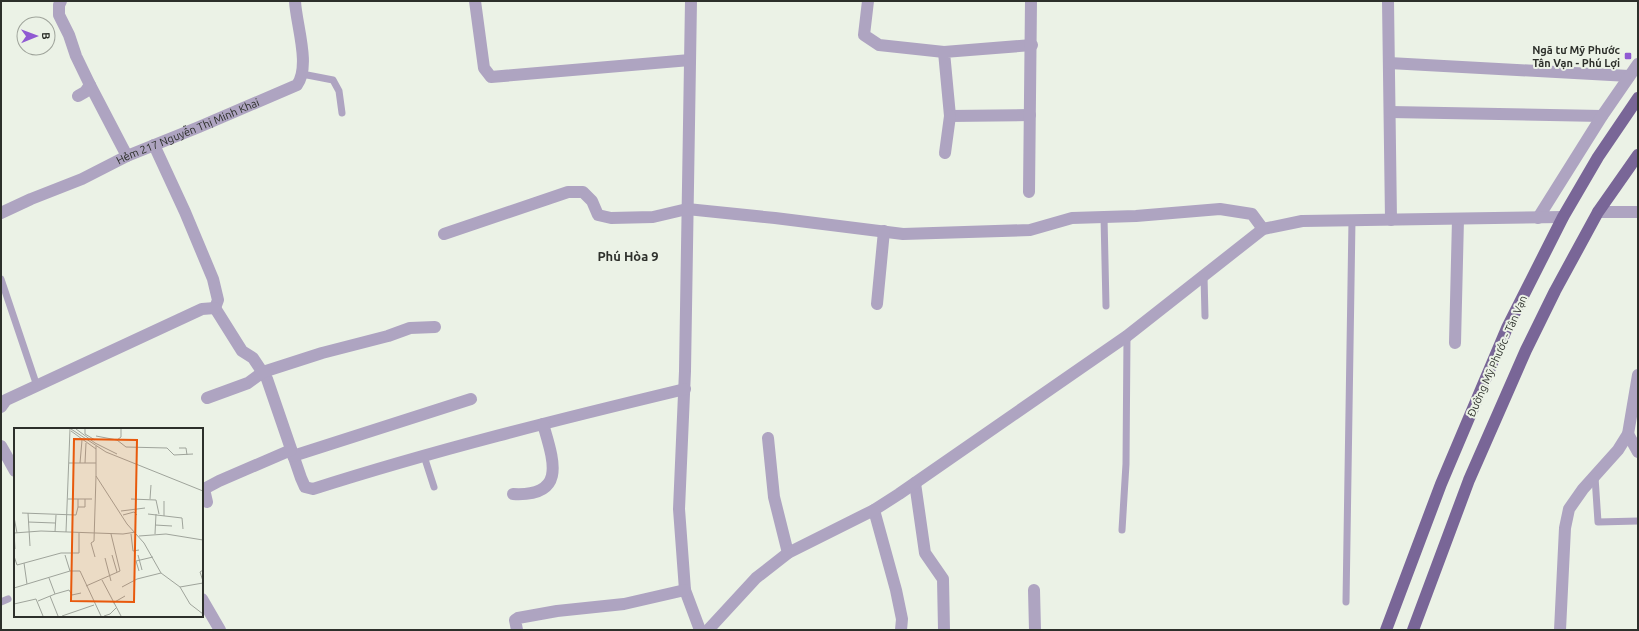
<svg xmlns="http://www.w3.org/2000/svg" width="1639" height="631" font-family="Ubuntu,sans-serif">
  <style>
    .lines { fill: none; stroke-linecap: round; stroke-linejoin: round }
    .lane { stroke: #aea4c1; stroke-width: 7 }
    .street { stroke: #aea4c1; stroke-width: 12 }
    .primary { stroke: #796697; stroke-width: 12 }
    .poi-dot { fill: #905ad2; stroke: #ebf2e6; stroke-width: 1.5 }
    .labels { text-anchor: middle; stroke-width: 4; stroke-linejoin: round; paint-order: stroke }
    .poi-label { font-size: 11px; font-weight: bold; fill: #2d302b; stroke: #ebf2e6; text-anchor: end }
    .street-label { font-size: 11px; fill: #2d302b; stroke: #ebf2e6 }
    .quarter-label { font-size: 13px; font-weight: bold; fill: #2d302b; stroke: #ebf2e6 }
    .inset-road { fill: none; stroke: #9fa49b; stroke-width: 1 }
    .view { fill: #e8590c; fill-opacity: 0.15; stroke: #e8590c; stroke-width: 2 }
    .inset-edge { fill: none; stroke: #2d302b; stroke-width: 2 }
  </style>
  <rect width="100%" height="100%" fill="#ebf2e6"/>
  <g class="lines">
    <g class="lane">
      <path d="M 302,74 L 333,80 L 339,91 L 342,113"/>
      <path d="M 1104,217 L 1106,306"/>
      <path d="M 1204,276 L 1205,316"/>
      <path d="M 1,279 L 37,386"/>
      <path d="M 424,456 L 434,487"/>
      <path d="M 1595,477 L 1598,522 L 1638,521"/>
      <path d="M 1122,530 L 1126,464 L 1127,336"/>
      <path d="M 1,602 L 8,599"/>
      <path d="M 1346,602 L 1352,220"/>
    </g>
    <g class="street">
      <path d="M 61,1 L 59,5 L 59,15 L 69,35 L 76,56 L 90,85 L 85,92 L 78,96"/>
      <path d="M 475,1 L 484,68 L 491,77 L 690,60"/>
      <path d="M 691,1 L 685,371 L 679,509 L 685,590 L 700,630"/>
      <path d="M 868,1 L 864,35 L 879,45 L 944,52"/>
      <path d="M 1388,1 L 1391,220"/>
      <path d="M 1389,63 L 1629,76"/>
      <path d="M 90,85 L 127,156"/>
      <path d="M 1390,112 L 1602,116"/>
      <path d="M 1030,115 L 950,116 L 944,52 L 1032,45"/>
      <path d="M 154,145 L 185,212 L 213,279 L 218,300 L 215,308"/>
      <path d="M 945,153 L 950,116"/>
      <path d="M 1029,192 L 1031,1"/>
      <path d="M 1598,212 L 1638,212"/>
      <path id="s1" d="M 1,213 L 31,199 L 82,179 L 127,156 L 199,127 L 297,85 C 311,66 296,24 295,1"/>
      <path d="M 1538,218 L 1602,116 L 1638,64"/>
      <path d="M 444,234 L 568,192 L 583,192 L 592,201 L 598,215 L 611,218 L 653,217 L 687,209 L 775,218 L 903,234 L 1030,230 L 1072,218 L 1136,216 L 1220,209 L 1252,214 L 1263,229"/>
      <path d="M 877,304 L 884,231"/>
      <path d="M 215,308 L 242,351 L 253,358 L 267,379 L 301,478 L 305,487 L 313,489 C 435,450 560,419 685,389"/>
      <path d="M 1455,343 L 1458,219"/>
      <path d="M 207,398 L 248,383 L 263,372 L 322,353 L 388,336 L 410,328 L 435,327"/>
      <path d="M 1,407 L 6,400 L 202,309 L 215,308"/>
      <path d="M 1628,434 L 1638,452"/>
      <path d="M 768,438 L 774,497 L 788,553"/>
      <path d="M 1,446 L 15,471"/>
      <path d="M 293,456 L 471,399"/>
      <path d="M 915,483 L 925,553 L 943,579 L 944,630"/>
      <path d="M 513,494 C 568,497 553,459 543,424"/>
      <path d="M 207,502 L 204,489 L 219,481 L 291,450"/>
      <path d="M 874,510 L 896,590 L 902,619 L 901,630"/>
      <path d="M 1034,590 L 1035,630"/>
      <path d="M 202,599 L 220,630"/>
      <path d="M 517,630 L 515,620 L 518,618 L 557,611 L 624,604 L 685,590"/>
      <path d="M 708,630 L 756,578 L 788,553 L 874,510 L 899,494 L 1127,336 L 1263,229 L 1302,221 L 1563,217"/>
      <path d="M 1560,630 L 1565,528 L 1569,509 L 1583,489 L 1618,450 L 1628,434 L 1638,375"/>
    </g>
    <g class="primary">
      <path d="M 1386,630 L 1441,484 L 1507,328 L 1563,217 L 1598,157 L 1638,98"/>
      <path d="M 1413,630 L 1469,480 L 1526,350 L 1555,291 L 1598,212 L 1638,155"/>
    </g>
  </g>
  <rect class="poi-dot" x="1624" y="52" width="8" height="8" rx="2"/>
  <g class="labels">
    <g class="poi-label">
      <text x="1620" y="54">Ngã tư Mỹ Phước<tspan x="1620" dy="13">Tân Vạn - Phú Lợi</tspan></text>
    </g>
    <g class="street-label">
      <text dy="4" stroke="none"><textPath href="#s1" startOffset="204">Hẻm 217 Nguyễn Thị Minh Khai</textPath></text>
      <text transform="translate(1497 356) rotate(-66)" y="4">Đường Mỹ Phước - Tân Vạn</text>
    </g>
    <g class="quarter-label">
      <text x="628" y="261">Phú Hòa 9</text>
    </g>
  </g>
  <g transform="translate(14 428)">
    <rect width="189" height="189" fill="#ebf2e6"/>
    <path class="inset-road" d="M 57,1 L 92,24 L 189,63M 62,1 L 81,15 L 103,26M 71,1 L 71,6 L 81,12M 57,3 L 82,21M 82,8 L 103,12 L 112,19 L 153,20 L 160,27 L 179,26M 103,12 L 107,9 L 107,1M 82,18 L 82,48 L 113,96 L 130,115 L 147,145 L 166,159 L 176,176 L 189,186M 165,20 L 172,20 L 173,27M 55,35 L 82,35M 66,35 L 68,12M 71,35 L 72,15M 54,71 L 78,71M 64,71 L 64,79 L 71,79 L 71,71M 117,71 L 142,72 L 145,86M 136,71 L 137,57M 107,83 L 131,80M 8,85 L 62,87 L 64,79M 14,85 L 16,118M 134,86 L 168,90 L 169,101M 109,87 L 120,84 L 123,87M 150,88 L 150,73M 0,89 L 3,105M 14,94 L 41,95M 141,97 L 158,98M 41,104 L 42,87M 52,104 L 56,1M 0,105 L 27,103 L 109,106 L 122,104M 0,105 L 1,121M 117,106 L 119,123 L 125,122M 141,106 L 142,86M 125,108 L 152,106 L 189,112M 51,127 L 56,143 L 66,143 L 87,188M 98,127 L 103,144M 124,127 L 128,142M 0,128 L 3,137 L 47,125 L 65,125 L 65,105M 81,129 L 77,115 L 80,113 L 82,48M 91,130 L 97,153M 10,135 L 13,156M 189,142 L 186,144 L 189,153M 125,143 L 122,133 L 139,129M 88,152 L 107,188M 72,158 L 106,143 L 97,106M 108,159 L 123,151 L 147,145M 166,159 L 189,155M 0,160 L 56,143M 41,166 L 55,162 L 58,167 L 67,165M 36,168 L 44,188M 24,173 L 41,166 L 35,150M 99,175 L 111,168M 0,176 L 22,171 L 29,188M 48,188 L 80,177M 90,188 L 96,186 L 103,179"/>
    <path class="view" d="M 60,11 L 123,12 L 120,174 L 57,173 Z"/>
    <rect width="189" height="189" class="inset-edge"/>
  </g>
  <rect width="1639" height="631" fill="none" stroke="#2d302b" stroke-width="4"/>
  <g transform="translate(36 36) rotate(89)"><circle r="19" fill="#ebf2e6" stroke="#9fa49b"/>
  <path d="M0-3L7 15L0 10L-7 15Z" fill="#905ad2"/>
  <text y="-6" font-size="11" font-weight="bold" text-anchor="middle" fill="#2d302b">B</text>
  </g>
</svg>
